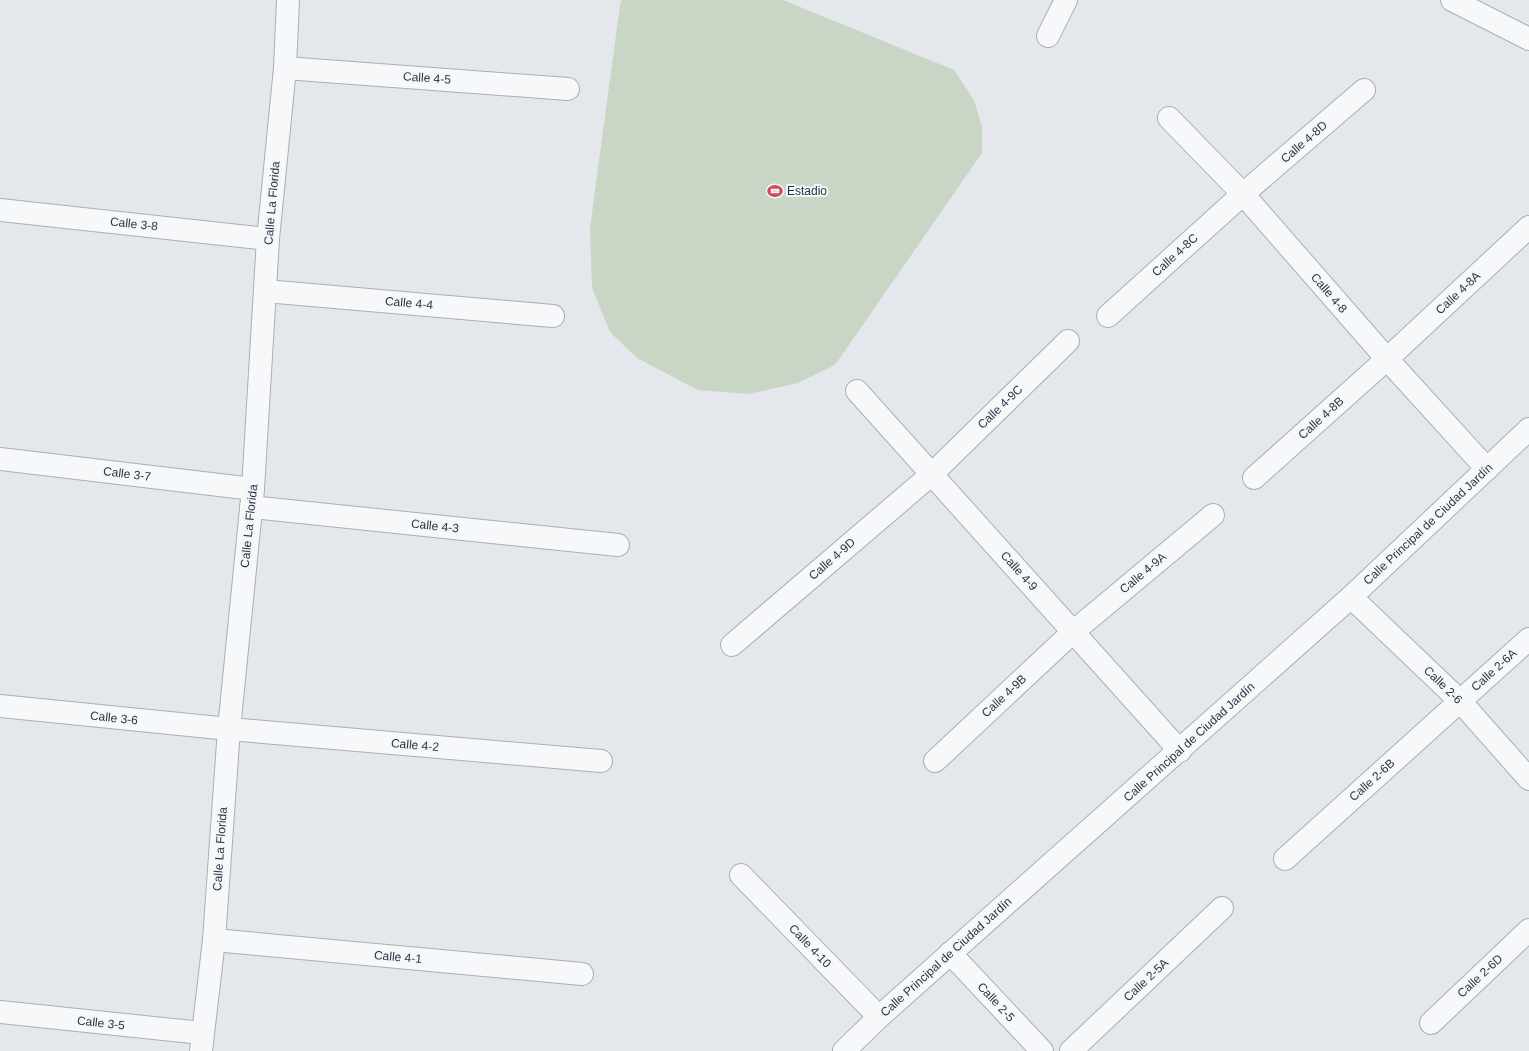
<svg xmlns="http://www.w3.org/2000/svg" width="1529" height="1051" font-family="Helvetica,sans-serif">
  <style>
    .green { fill: #c9d6c5 }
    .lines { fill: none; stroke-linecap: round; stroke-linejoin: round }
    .minor-casing { stroke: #a9aeb7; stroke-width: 24 }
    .minor { stroke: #f7f8fa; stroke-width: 22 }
    .labels { text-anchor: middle; stroke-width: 4; stroke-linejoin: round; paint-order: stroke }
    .street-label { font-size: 12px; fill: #2b3445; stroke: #f4f6f9 }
    .poi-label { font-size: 12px; fill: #2b3445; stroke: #f4f6f9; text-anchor: start }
  </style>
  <rect width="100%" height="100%" fill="#e4e7ec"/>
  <path class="green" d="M 622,0 L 783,0 L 954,70 L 974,100 L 982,127 L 982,153 L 835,365 L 798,383 L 748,394 L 698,390 L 637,358 L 610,332 L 592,288 L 590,228 L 620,5 Z"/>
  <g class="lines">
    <g class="minor-casing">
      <g id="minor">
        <path d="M 1452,0 L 1529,39"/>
        <path d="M 1048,36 L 1066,0"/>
        <path d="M 285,68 L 568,89"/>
        <path d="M 1169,118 L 1243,194 L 1387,359 L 1487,469"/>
        <path d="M 0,210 L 268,239"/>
        <path d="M 265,291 L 553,316"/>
        <path d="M 1108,316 L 1243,194 L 1364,90"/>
        <path d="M 857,391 L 1180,751"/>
        <path d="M 0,459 L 253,489"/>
        <path d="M 1254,478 L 1387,359 L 1529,227"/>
        <path d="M 251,507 L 618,545"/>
        <path d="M 1351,597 L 1460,701 L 1529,779"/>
        <path d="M 732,645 L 932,474 L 1068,341"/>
        <path d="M 0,706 L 229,729 L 601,761"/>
        <path d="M 935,761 L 1073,632 L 1213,515"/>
        <path d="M 1285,859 L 1529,639"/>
        <path d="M 741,875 L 879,1017"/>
        <path d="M 214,940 L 582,974"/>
        <path d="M 950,953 L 1042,1051"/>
        <path d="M 0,1012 L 202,1033"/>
        <path d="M 1431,1023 L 1529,930"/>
        <path d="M 201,1051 L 214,940 L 229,729 L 253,489 L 268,239 L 285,68 L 288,0"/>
        <path d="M 844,1051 L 879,1017 L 1351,597 L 1529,429"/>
        <path d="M 1071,1051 L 1222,908"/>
      </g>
    </g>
    <use href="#minor" class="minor"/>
  </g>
  <defs>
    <g id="stadium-bare" transform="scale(1.2)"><path d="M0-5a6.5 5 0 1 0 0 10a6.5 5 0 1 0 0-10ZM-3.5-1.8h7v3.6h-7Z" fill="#d1495b" stroke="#f4f6f9" stroke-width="2.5" paint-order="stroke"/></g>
  </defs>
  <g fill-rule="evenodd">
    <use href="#stadium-bare" x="775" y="191"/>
  </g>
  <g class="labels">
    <g class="street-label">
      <text transform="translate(427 78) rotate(4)" y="4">Calle 4-5</text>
      <text transform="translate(1304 142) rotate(-41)" y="4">Calle 4-8D</text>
      <text transform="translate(272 203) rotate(-85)" y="4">Calle La Florida</text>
      <text transform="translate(134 224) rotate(6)" y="4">Calle 3-8</text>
      <text transform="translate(1175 255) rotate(-42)" y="4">Calle 4-8C</text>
      <text transform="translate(1329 293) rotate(49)" y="4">Calle 4-8</text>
      <text transform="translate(1458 293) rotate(-43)" y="4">Calle 4-8A</text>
      <text transform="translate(409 303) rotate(5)" y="4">Calle 4-4</text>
      <text transform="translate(1000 407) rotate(-44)" y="4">Calle 4-9C</text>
      <text transform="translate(1321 418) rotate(-42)" y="4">Calle 4-8B</text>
      <text transform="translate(127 474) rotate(7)" y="4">Calle 3-7</text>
      <text transform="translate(1428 524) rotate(-43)" y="4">Calle Principal de Ciudad Jardín</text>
      <text transform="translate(249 526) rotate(-84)" y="4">Calle La Florida</text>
      <text transform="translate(435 526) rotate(6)" y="4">Calle 4-3</text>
      <text transform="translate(832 559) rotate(-41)" y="4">Calle 4-9D</text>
      <text transform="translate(1019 571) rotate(48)" y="4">Calle 4-9</text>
      <text transform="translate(1143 573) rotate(-40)" y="4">Calle 4-9A</text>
      <text transform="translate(1494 670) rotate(-42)" y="4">Calle 2-6A</text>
      <text transform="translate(1443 685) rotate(44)" y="4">Calle 2-6</text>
      <text transform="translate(1004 696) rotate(-43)" y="4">Calle 4-9B</text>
      <text transform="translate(114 718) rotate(6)" y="4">Calle 3-6</text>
      <text transform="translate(1189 742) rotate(-42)" y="4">Calle Principal de Ciudad Jardín</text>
      <text transform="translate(415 745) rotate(5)" y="4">Calle 4-2</text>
      <text transform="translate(1372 780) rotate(-42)" y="4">Calle 2-6B</text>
      <text transform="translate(220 849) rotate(-86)" y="4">Calle La Florida</text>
      <text transform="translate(810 946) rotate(46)" y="4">Calle 4-10</text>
      <text transform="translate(398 957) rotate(5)" y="4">Calle 4-1</text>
      <text transform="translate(946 957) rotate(-42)" y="4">Calle Principal de Ciudad Jardín</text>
      <text transform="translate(1480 976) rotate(-43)" y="4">Calle 2-6D</text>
      <text transform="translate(1146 980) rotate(-43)" y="4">Calle 2-5A</text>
      <text transform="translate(996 1002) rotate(47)" y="4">Calle 2-5</text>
      <text transform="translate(101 1023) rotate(6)" y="4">Calle 3-5</text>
    </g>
    <g class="poi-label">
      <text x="787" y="195">Estadio</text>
    </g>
  </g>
</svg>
